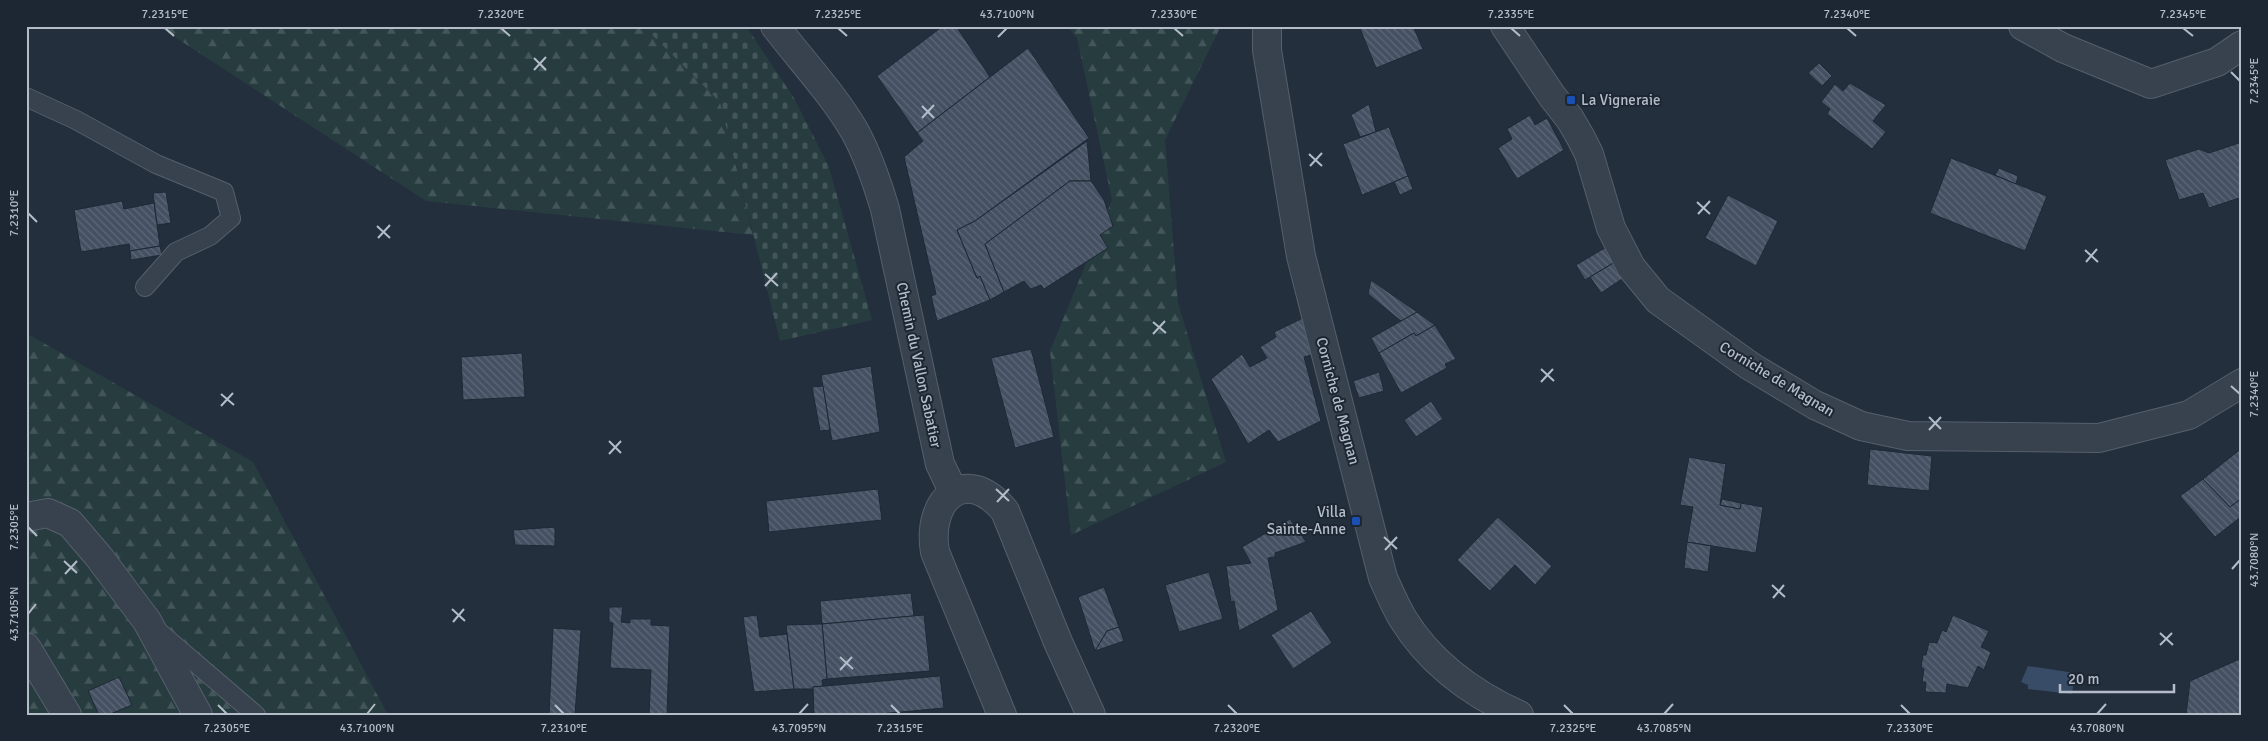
<svg xmlns="http://www.w3.org/2000/svg" width="2268" height="741" font-family="Signika,sans-serif">
  <style>
    .forest { fill: url(#forest-firs) }
    .cemetery { fill: url(#cemetery-stones) }
    .water { fill: #394c67 }
    .building { fill: url(#building-back-hatch); stroke: #1f2835 }
    .lines { fill: none; stroke-linecap: round; stroke-linejoin: round }
    .lane-casing { stroke: #565f6c; stroke-width: 20 }
    .street-casing { stroke: #565f6c; stroke-width: 30 }
    .lane { stroke: #38414e; stroke-width: 18 }
    .street { stroke: #38414e; stroke-width: 28 }
    .ticks { fill: none; stroke: #b4bcc9; stroke-width: 2 }
    .transit-dot { fill: #1a4fb4; stroke: #1d2633; stroke-width: 2 }
    .labels { text-anchor: middle; stroke-width: 4; stroke-linejoin: round; paint-order: stroke }
    .poi-label { font-size: 15px; fill: #b4bcc9; stroke: #1d2633; text-anchor: start }
    .street-label { font-size: 15px; fill: #b4bcc9; stroke: #1d2633 }
    .neatline { fill: none; stroke: #b4bcc9; stroke-width: 2 }
    .ticks-label { font-size: 12px; text-anchor: middle; fill: #b4bcc9 }
  </style>
  <defs>
    <pattern id="forest-firs" width="22" height="20" patternUnits="userSpaceOnUse" patternTransform="scale(1.25)"><rect width="22" height="20" fill="#263c3f"/><path d="M5 1l3.5 6h-7zM16 11l3.5 6h-7z" fill="#435659"/></pattern>
    <pattern id="cemetery-stones" width="16" height="16" patternUnits="userSpaceOnUse" patternTransform="scale(1.25)"><rect width="16" height="16" fill="#263c3f"/><path d="M2 7V4a2 2 0 0 1 4 0v3zM10 15v-3a2 2 0 0 1 4 0v3z" fill="#435659"/></pattern>
    <pattern id="building-back-hatch" width="6" height="6" patternUnits="userSpaceOnUse" patternTransform="scale(1.25)"><rect width="6" height="6" fill="#455162"/><path d="M-1 5l2 2M0 0l6 6M5-1l2 2" fill="none" stroke="#5d6877"/></pattern>
  </defs>
  <rect width="100%" height="100%" fill="#242f3e"/>
  <g class="forest">
    <path d="M 158,26 L 643,26 L 720,101 L 753,235 L 426,201 Z"/>
    <path d="M 1067,26 L 1221,26 L 1165,140 L 1178,303 L 1226,462 L 1071,535 L 1050,351 L 1112,200 L 1077,38 Z"/>
    <path d="M 26,333 L 253,462 L 388,715 L 26,715 Z"/>
  </g>
  <path class="cemetery" d="M 643,26 L 746,26 L 794,98 L 829,167 L 872,320 L 780,341 L 720,102 Z"/>
  <path class="water" d="M 2028,666 L 2075,673 L 2072,694 L 2028,689 L 2028,685 L 2021,682 Z"/>
  <g class="building">
    <path d="M 943,26 L 956,26 L 990,77 L 917,133 L 877,76 Z"/>
    <path d="M 1359,26 L 1413,26 L 1423,49 L 1376,68 Z"/>
    <path d="M 1028,48 L 1089,138 L 975,221 L 957,230 L 977,278 L 980,276 L 990,300 L 937,321 L 931,296 L 936,294 L 904,157 L 923,141 L 917,133 Z"/>
    <path d="M 1819,63 L 1832,76 L 1822,86 L 1808,73 Z"/>
    <path d="M 1850,83 L 1886,105 L 1873,121 L 1886,132 L 1872,149 L 1827,114 L 1830,109 L 1821,102 L 1835,84 L 1843,91 Z"/>
    <path d="M 1369,104 L 1376,132 L 1360,137 L 1351,115 Z"/>
    <path d="M 1530,115 L 1535,125 L 1547,118 L 1564,150 L 1517,179 L 1498,148 L 1512,139 L 1507,129 Z"/>
    <path d="M 1389,127 L 1408,176 L 1362,195 L 1343,144 Z"/>
    <path d="M 1087,141 L 1091,181 L 1070,181 L 985,244 L 1004,292 L 990,300 L 980,276 L 977,278 L 957,230 L 975,221 Z"/>
    <path d="M 2242,142 L 2242,197 L 2209,208 L 2203,193 L 2179,200 L 2165,160 L 2199,149 L 2209,153 Z"/>
    <path d="M 1951,158 L 2047,196 L 2025,251 L 1930,213 Z"/>
    <path d="M 1999,168 L 2018,176 L 2016,184 L 1995,175 Z"/>
    <path d="M 1408,176 L 1413,189 L 1400,195 L 1394,182 Z"/>
    <path d="M 1070,181 L 1091,181 L 1104,200 L 1113,226 L 1100,235 L 1108,248 L 1044,289 L 1041,285 L 1031,289 L 1024,281 L 1004,292 L 985,244 Z"/>
    <path d="M 166,192 L 171,223 L 157,225 L 153,193 Z"/>
    <path d="M 1728,195 L 1778,221 L 1756,266 L 1705,238 Z"/>
    <path d="M 122,201 L 124,209 L 154,203 L 160,246 L 130,251 L 129,244 L 81,252 L 74,210 Z"/>
    <path d="M 160,246 L 162,255 L 131,260 L 130,251 Z"/>
    <path d="M 1608,246 L 1615,262 L 1585,280 L 1576,265 Z"/>
    <path d="M 1615,262 L 1625,277 L 1601,293 L 1590,277 Z"/>
    <path d="M 1371,280 L 1417,312 L 1401,321 L 1368,294 Z"/>
    <path d="M 1417,312 L 1435,325 L 1416,336 L 1414,333 L 1379,353 L 1371,338 Z"/>
    <path d="M 1305,317 L 1315,354 L 1304,357 L 1321,421 L 1278,442 L 1269,430 L 1248,444 L 1211,379 L 1242,354 L 1250,367 L 1267,358 L 1260,347 L 1276,337 L 1274,332 Z"/>
    <path d="M 1435,325 L 1456,359 L 1445,364 L 1447,368 L 1401,393 L 1379,353 L 1414,333 L 1416,336 Z"/>
    <path d="M 1031,349 L 1054,437 L 1015,448 L 991,358 Z"/>
    <path d="M 522,353 L 525,397 L 463,400 L 461,357 Z"/>
    <path d="M 871,366 L 880,432 L 832,441 L 821,375 Z"/>
    <path d="M 1379,372 L 1384,391 L 1359,398 L 1353,381 Z"/>
    <path d="M 823,386 L 830,430 L 820,431 L 812,387 Z"/>
    <path d="M 1431,401 L 1443,419 L 1416,437 L 1404,420 Z"/>
    <path d="M 2242,448 L 2242,498 L 2230,507 L 2203,479 Z"/>
    <path d="M 1870,449 L 1932,456 L 1929,491 L 1867,485 Z"/>
    <path d="M 1689,457 L 1726,464 L 1720,505 L 1740,509 L 1741,503 L 1763,507 L 1756,553 L 1687,542 L 1693,507 L 1680,505 Z"/>
    <path d="M 2203,479 L 2230,507 L 2242,498 L 2242,516 L 2215,537 L 2180,496 Z"/>
    <path d="M 878,489 L 882,520 L 769,532 L 766,501 Z"/>
    <path d="M 1722,499 L 1741,503 L 1740,509 L 1720,505 Z"/>
    <path d="M 1498,517 L 1552,566 L 1535,585 L 1515,565 L 1490,591 L 1457,560 Z"/>
    <path d="M 1290,519 L 1306,542 L 1275,553 L 1275,557 L 1268,558 L 1278,610 L 1239,631 L 1234,601 L 1231,602 L 1226,566 L 1251,563 L 1242,547 Z"/>
    <path d="M 555,527 L 555,546 L 515,545 L 513,530 Z"/>
    <path d="M 1687,542 L 1711,546 L 1708,572 L 1684,568 Z"/>
    <path d="M 1209,572 L 1223,619 L 1179,632 L 1165,585 Z"/>
    <path d="M 1104,587 L 1119,627 L 1107,631 L 1095,651 L 1078,597 Z"/>
    <path d="M 911,593 L 914,616 L 822,624 L 820,601 Z"/>
    <path d="M 609,607 L 623,607 L 621,622 L 630,623 L 630,619 L 651,619 L 651,625 L 670,626 L 667,715 L 649,715 L 651,670 L 610,668 L 613,623 L 609,622 Z"/>
    <path d="M 1311,611 L 1332,643 L 1293,669 L 1271,635 Z"/>
    <path d="M 757,615 L 760,637 L 787,634 L 794,689 L 754,692 L 743,617 Z"/>
    <path d="M 924,615 L 930,671 L 827,679 L 822,624 Z"/>
    <path d="M 1953,615 L 1989,631 L 1981,647 L 1991,652 L 1984,670 L 1978,666 L 1968,688 L 1947,684 L 1946,693 L 1925,692 L 1926,682 L 1922,682 L 1924,669 L 1921,667 L 1923,655 L 1926,655 L 1929,642 L 1937,643 L 1942,630 L 1946,632 Z"/>
    <path d="M 822,624 L 827,679 L 822,680 L 823,686 L 813,687 L 813,689 L 794,689 L 786,625 Z"/>
    <path d="M 1119,627 L 1124,641 L 1095,651 L 1107,631 Z"/>
    <path d="M 553,628 L 581,630 L 575,715 L 549,715 Z"/>
    <path d="M 2242,658 L 2242,715 L 2186,715 L 2190,681 Z"/>
    <path d="M 940,676 L 944,708 L 869,715 L 814,715 L 813,687 Z"/>
    <path d="M 119,677 L 132,705 L 108,715 L 99,715 L 88,691 Z"/>
    <path d="M 431,713 L 463,715 L 431,715 Z"/>
  </g>
  <g class="lines">
    <g class="lane-casing">
      <g id="lane">
        <path d="M 26,97 L 76,120 L 156,164 L 224,192 L 231,218 L 210,236 L 176,252 L 145,287"/>
        <path d="M 158,631 L 256,715"/>
      </g>
    </g>
    <g class="street-casing">
      <g id="street">
        <path d="M 775,26 C 801,60 832,93 854,130 C 868,155 877,182 885,209 L 940,464 L 953,491"/>
        <path d="M 1267,26 L 1267,50 L 1301,256 L 1383,578 C 1389,591 1395,606 1403,619 C 1430,663 1473,694 1519,715"/>
        <path d="M 1505,26 L 1552,96 L 1570,119 L 1581,138 L 1589,154 L 1611,228 L 1631,267 L 1658,300 L 1750,366 L 1815,405 L 1861,426 L 1908,436 L 2099,438 L 2189,415 L 2242,383"/>
        <path d="M 2023,26 L 2063,48 L 2151,84 L 2217,62 L 2242,45"/>
        <path d="M 26,517 L 48,513 L 70,523 L 99,557 L 147,621 L 198,715"/>
        <path d="M 26,647 L 67,715"/>
        <path d="M 1002,715 L 935,552 C 926,500 965,463 1005,511 L 1058,642 L 1091,715"/>
      </g>
    </g>
    <use href="#lane" class="lane"/>
    <use href="#street" class="street"/>
  </g>
  <path class="ticks" d="M 165,28 L 174,36M 501,28 L 510,36M 838,28 L 847,36M 1174,28 L 1183,36M 1511,28 L 1520,36M 1847,28 L 1856,36M 2183,28 L 2193,36M 998,37 L 1007,28M 534,58 L 546,70M 534,70 L 546,57M 2231,72 L 2240,81M 922,106 L 934,118M 922,118 L 934,105M 1309,154 L 1322,166M 1310,166 L 1322,153M 1697,202 L 1710,214M 28,213 L 37,222M 1698,214 L 1710,201M 377,226 L 390,238M 378,238 L 390,225M 2085,250 L 2098,262M 2086,262 L 2097,249M 765,274 L 778,286M 765,286 L 777,273M 1153,322 L 1166,333M 1153,334 L 1165,321M 1541,369 L 1554,381M 1541,382 L 1553,369M 2231,386 L 2240,394M 221,394 L 234,405M 221,406 L 233,393M 1929,417 L 1941,429M 1929,430 L 1941,417M 609,441 L 621,453M 609,454 L 621,441M 996,489 L 1009,501M 997,502 L 1009,489M 28,527 L 37,536M 1384,537 L 1397,549M 1385,550 L 1397,537M 64,561 L 77,573M 2232,569 L 2240,560M 65,574 L 77,561M 1772,585 L 1785,597M 1773,598 L 1784,585M 452,609 L 465,621M 28,614 L 36,604M 453,622 L 464,609M 2160,633 L 2173,645M 2160,645 L 2172,633M 840,657 L 853,669M 840,670 L 852,657M 218,705 L 227,714M 555,705 L 564,714M 891,705 L 900,714M 1228,705 L 1237,714M 1564,705 L 1573,714M 1901,705 L 1910,714M 367,714 L 375,704M 799,714 L 808,704M 1664,714 L 1673,704M 2097,714 L 2106,704"/>
  <g class="transit-dot">
    <rect x="1566" y="95" width="10" height="10" rx="2.5"/>
    <rect x="1351" y="516" width="10" height="10" rx="2.5"/>
  </g>
  <g class="labels">
    <g class="poi-label">
      <text x="1581" y="105">La Vigneraie</text>
      <text x="1346" y="517" text-anchor="end">Villa<tspan x="1346" dy="17">Sainte-Anne</tspan></text>
    </g>
    <g class="street-label">
      <text transform="translate(919 365) rotate(78)" y="5">Chemin du Vallon Sabatier</text>
      <text transform="translate(1777 379) rotate(31)" y="5">Corniche de Magnan</text>
      <text transform="translate(1338 401) rotate(75)" y="5">Corniche de Magnan</text>
    </g>
  </g>
  <rect width="2268" height="741" fill="none" stroke="#1d2633" stroke-width="55"/>
  <path d="M2060 684v8h114v-8" fill="none" stroke="#b4bcc9" stroke-width="2.5"/>
  <text x="2068" y="684" font-size="15" fill="#b4bcc9" stroke="#1d2633" stroke-width="4" paint-order="stroke">20 m</text>
  <rect x="28" y="28" width="2212" height="686" class="neatline"/>
  <g class="ticks-label">
    <text x="165" y="18">7.2315°E</text>
    <text x="501" y="18">7.2320°E</text>
    <text x="838" y="18">7.2325°E</text>
    <text x="1007" y="18">43.7100°N</text>
    <text x="1174" y="18">7.2330°E</text>
    <text x="1511" y="18">7.2335°E</text>
    <text x="1847" y="18">7.2340°E</text>
    <text x="2183" y="18">7.2345°E</text>
    <text transform="translate(2254 81) rotate(-90)" y="4">7.2345°E</text>
    <text transform="translate(14 213) rotate(-90)" y="4">7.2310°E</text>
    <text transform="translate(2254 394) rotate(-90)" y="4">7.2340°E</text>
    <text transform="translate(14 527) rotate(-90)" y="4">7.2305°E</text>
    <text transform="translate(2254 560) rotate(-90)" y="4">43.7080°N</text>
    <text transform="translate(14 614) rotate(-90)" y="4">43.7105°N</text>
    <text x="227" y="732">7.2305°E</text>
    <text x="367" y="732">43.7100°N</text>
    <text x="564" y="732">7.2310°E</text>
    <text x="799" y="732">43.7095°N</text>
    <text x="900" y="732">7.2315°E</text>
    <text x="1237" y="732">7.2320°E</text>
    <text x="1573" y="732">7.2325°E</text>
    <text x="1664" y="732">43.7085°N</text>
    <text x="1910" y="732">7.2330°E</text>
    <text x="2097" y="732">43.7080°N</text>
  </g>
</svg>
